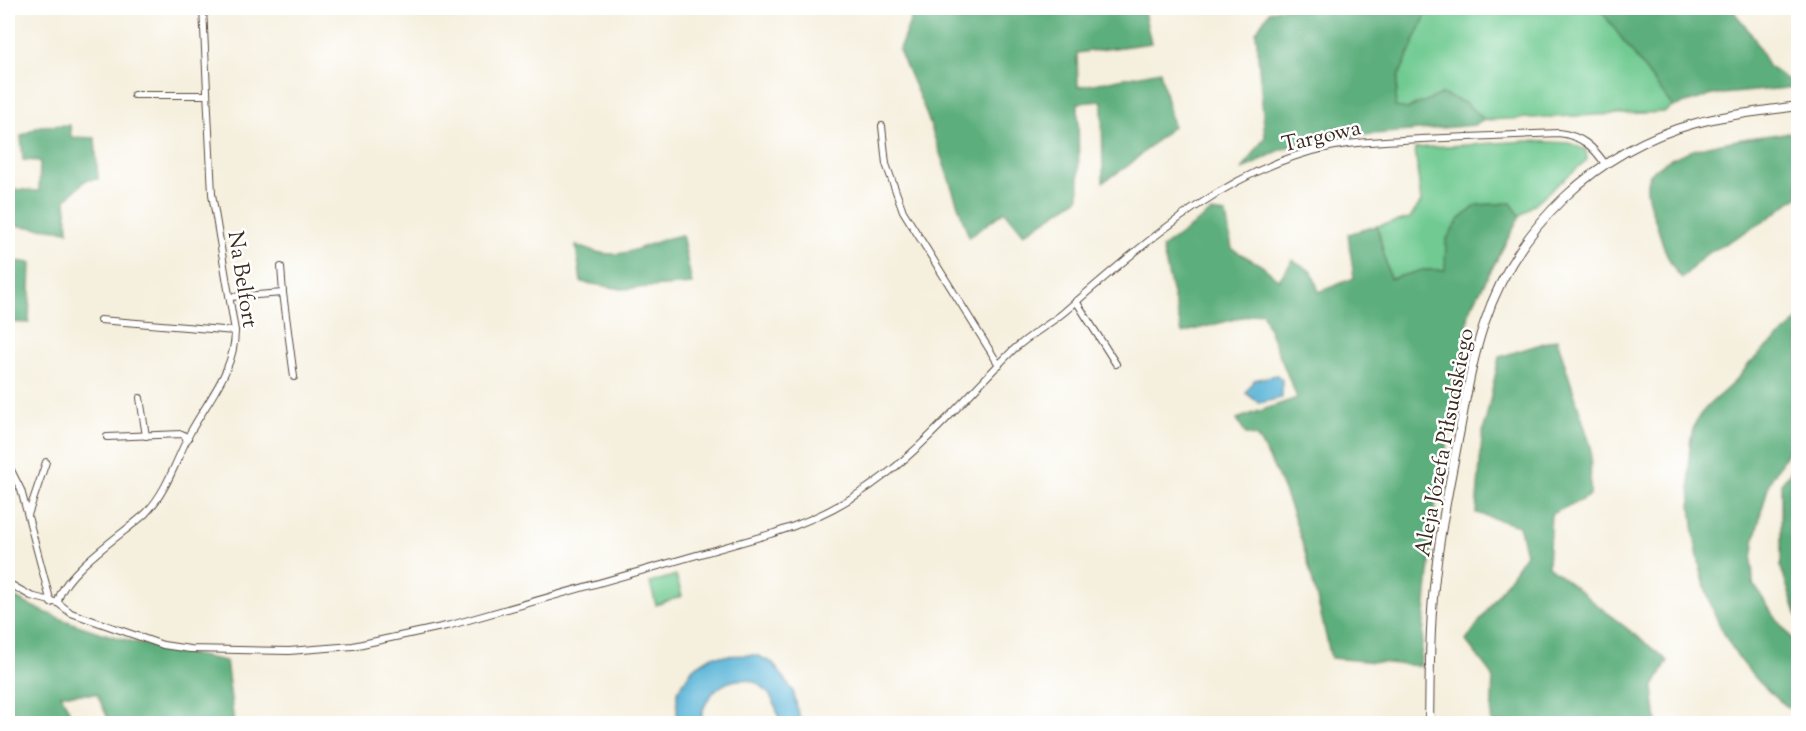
<svg xmlns="http://www.w3.org/2000/svg" width="1806" height="731" font-family="'Sorts Mill Goudy',serif">
  <style>
    .green { fill: #70ca91; stroke: #567a58; stroke-width: 1.5 }
    .forest { fill: #5cae7b; stroke: #4c6c4c; stroke-width: 1.5 }
    .water { fill: #59b4d7; stroke: #4a6f7a; stroke-width: 1.5 }
    .lines { fill: none; stroke-linecap: round; stroke-linejoin: round }
    .minor-casing { stroke: #57483b; stroke-width: 8 }
    .secondary-casing { stroke: #57483b; stroke-width: 10 }
    .minor { stroke: #fff; stroke-width: 6 }
    .secondary { stroke: #fff; stroke-width: 8 }
    .labels { text-anchor: middle; stroke-width: 5; stroke-linejoin: round; paint-order: stroke }
    .street-label { font-size: 22px; fill: #3b2a1e; stroke: #fff }
  </style>
  <rect width="100%" height="100%" fill="#fff"/>
  <filter id="ink" filterUnits="userSpaceOnUse"><feTurbulence type="fractalNoise" baseFrequency=".0167" numOctaves="2"/><feDisplacementMap in="SourceGraphic" scale="12" xChannelSelector="R" yChannelSelector="G"/><feConvolveMatrix kernelMatrix="1 2 1 2 8 2 1 2 1" color-interpolation-filters="sRGB"/></filter>
  <filter id="wash" filterUnits="userSpaceOnUse"><feTurbulence type="fractalNoise" baseFrequency=".008" numOctaves="4" result="noise"/><feDisplacementMap in="SourceGraphic" scale="24" xChannelSelector="R" yChannelSelector="G"/><feGaussianBlur stdDeviation="1.35" result="paint"/><feColorMatrix in="noise" values="0 0 0 0 0 0 0 0 0 0 0 0 0 0 0 0 0 1.4 0 .05"/><feComposite in="paint" operator="in"/></filter>
  <g filter="url(#wash)">
    <rect width="100%" height="100%" fill="#f5efdd"/>
    <g class="green">
      <path d="M 1429,8 L 1599,8 L 1673,107 L 1665,112 L 1485,120 L 1465,103 L 1415,104 L 1407,109 L 1395,107 L 1398,78 Z"/>
      <path d="M 1528,141 L 1569,143 L 1586,150 L 1587,160 L 1520,216 L 1511,203 L 1477,205 L 1459,220 L 1445,270 L 1423,270 L 1390,279 L 1377,226 L 1410,218 L 1421,202 L 1415,148 Z"/>
      <path d="M 676,575 L 682,596 L 656,605 L 650,583 Z"/>
    </g>
    <g class="forest">
      <path d="M 915,8 L 1143,8 L 1151,43 L 1077,53 L 1078,87 L 1160,71 L 1173,126 L 1128,166 L 1103,182 L 1102,101 L 1078,103 L 1079,198 L 1024,234 L 1005,211 L 969,237 L 925,110 L 899,50 Z"/>
      <path d="M 1281,8 L 1429,8 L 1398,78 L 1395,107 L 1407,109 L 1442,94 L 1465,103 L 1485,120 L 1475,125 L 1308,140 L 1278,151 L 1242,170 L 1265,137 L 1256,32 L 1269,12 Z"/>
      <path d="M 1599,8 L 1731,8 L 1753,36 L 1768,66 L 1798,87 L 1712,95 L 1673,107 Z"/>
      <path d="M 70,125 L 71,137 L 95,138 L 98,179 L 86,180 L 66,199 L 68,231 L 8,225 L 10,189 L 39,191 L 40,161 L 23,160 L 21,136 L 40,126 Z"/>
      <path d="M 1798,131 L 1798,196 L 1763,222 L 1705,255 L 1682,278 C 1666,263 1662,239 1655,220 C 1651,208 1642,186 1650,175 C 1677,142 1759,138 1798,131 Z"/>
      <path d="M 1511,203 L 1520,216 L 1469,312 L 1463,363 L 1436,499 L 1420,666 L 1331,658 C 1314,584 1297,502 1257,437 L 1246,434 L 1237,419 L 1297,398 L 1262,312 L 1182,333 L 1162,248 L 1211,212 L 1226,214 L 1232,249 L 1261,265 L 1279,280 L 1293,260 L 1312,272 L 1319,292 L 1354,278 L 1348,234 L 1377,226 L 1390,279 L 1423,270 L 1445,270 L 1446,240 L 1459,220 L 1477,205 Z"/>
      <path d="M 682,235 L 692,284 L 622,289 L 581,282 L 576,245 C 626,267 637,243 682,235 Z"/>
      <path d="M 8,260 L 31,263 L 29,323 L 8,322 Z"/>
      <path d="M 1798,320 L 1798,434 L 1769,483 L 1755,537 L 1752,560 L 1753,583 L 1772,613 L 1798,646 L 1798,714 C 1716,660 1694,578 1690,486 C 1689,466 1687,436 1698,418 C 1707,403 1724,393 1736,380 C 1742,375 1745,368 1751,362 C 1766,347 1783,335 1798,320 Z"/>
      <path d="M 1557,339 L 1591,447 L 1590,496 L 1551,514 L 1548,566 L 1668,661 L 1653,688 L 1657,723 L 1491,723 L 1493,676 L 1466,641 L 1526,554 L 1519,526 L 1476,513 L 1482,438 L 1499,357 Z"/>
      <path d="M 1798,463 L 1798,619 L 1781,568 L 1781,483 Z"/>
      <path d="M 8,594 C 76,632 150,647 226,661 L 234,723 L 110,723 L 97,694 L 61,694 L 75,723 L 8,723 Z"/>
    </g>
    <g class="water">
      <path d="M 1277,375 L 1282,380 L 1282,398 L 1259,403 L 1246,393 L 1254,380 Z"/>
      <path d="M 756,655 L 773,663 L 793,691 L 801,723 L 780,723 C 778,715 776,704 771,697 C 749,661 701,686 701,723 L 677,723 L 677,692 L 693,668 L 712,656 Z"/>
    </g>
  </g>
  <g filter="url(#ink)">
    <g class="lines">
      <g class="minor-casing">
        <g id="minor">
          <path d="M 134,95 L 206,95"/>
          <path d="M 882,126 L 886,164 L 903,211 L 999,365"/>
          <path d="M 281,267 L 283,293"/>
          <path d="M 230,297 L 283,293 L 294,377"/>
          <path d="M 1076,301 L 1116,364"/>
          <path d="M 100,320 L 235,331"/>
          <path d="M 140,398 L 146,436"/>
          <path d="M 107,437 L 182,434 L 188,439"/>
          <path d="M 8,464 L 21,490 L 51,603"/>
          <path d="M 28,515 L 46,462"/>
          <path d="M 8,583 L 31,596 L 58,603 L 71,613 L 163,645 L 190,649 L 289,651 L 353,646 L 451,625 L 774,533 C 884,498 931,433 1008,355 C 1024,338 1046,327 1063,313 C 1139,248 1225,169 1325,148 C 1357,141 1389,141 1421,139 C 1467,137 1513,135 1559,133 C 1581,136 1593,146 1605,164"/>
          <path d="M 58,603 C 60,574 125,533 146,513 C 167,491 176,460 190,433 C 208,400 235,370 235,331 L 212,194 L 203,8"/>
        </g>
      </g>
      <g class="secondary-casing">
        <path id="secondary" d="M 1429,724 C 1430,678 1429,633 1434,587 C 1439,536 1449,486 1459,435 C 1466,398 1472,360 1484,324 C 1516,227 1596,150 1696,123 C 1729,114 1764,111 1798,106"/>
      </g>
      <use href="#minor" class="minor"/>
      <use href="#secondary" class="secondary"/>
    </g>
  </g>
  <g class="labels">
    <g class="street-label">
      <text transform="translate(1321 135) rotate(-13)" y="8">Targowa</text>
      <text transform="translate(244 279) rotate(81)" y="8">Na Belfort</text>
      <text transform="translate(1443 442) rotate(-79)" y="8">Aleja Józefa Piłsudskiego</text>
    </g>
  </g>
  <rect width="1806" height="731" fill="none" stroke="#fff" stroke-width="30"/>
</svg>
